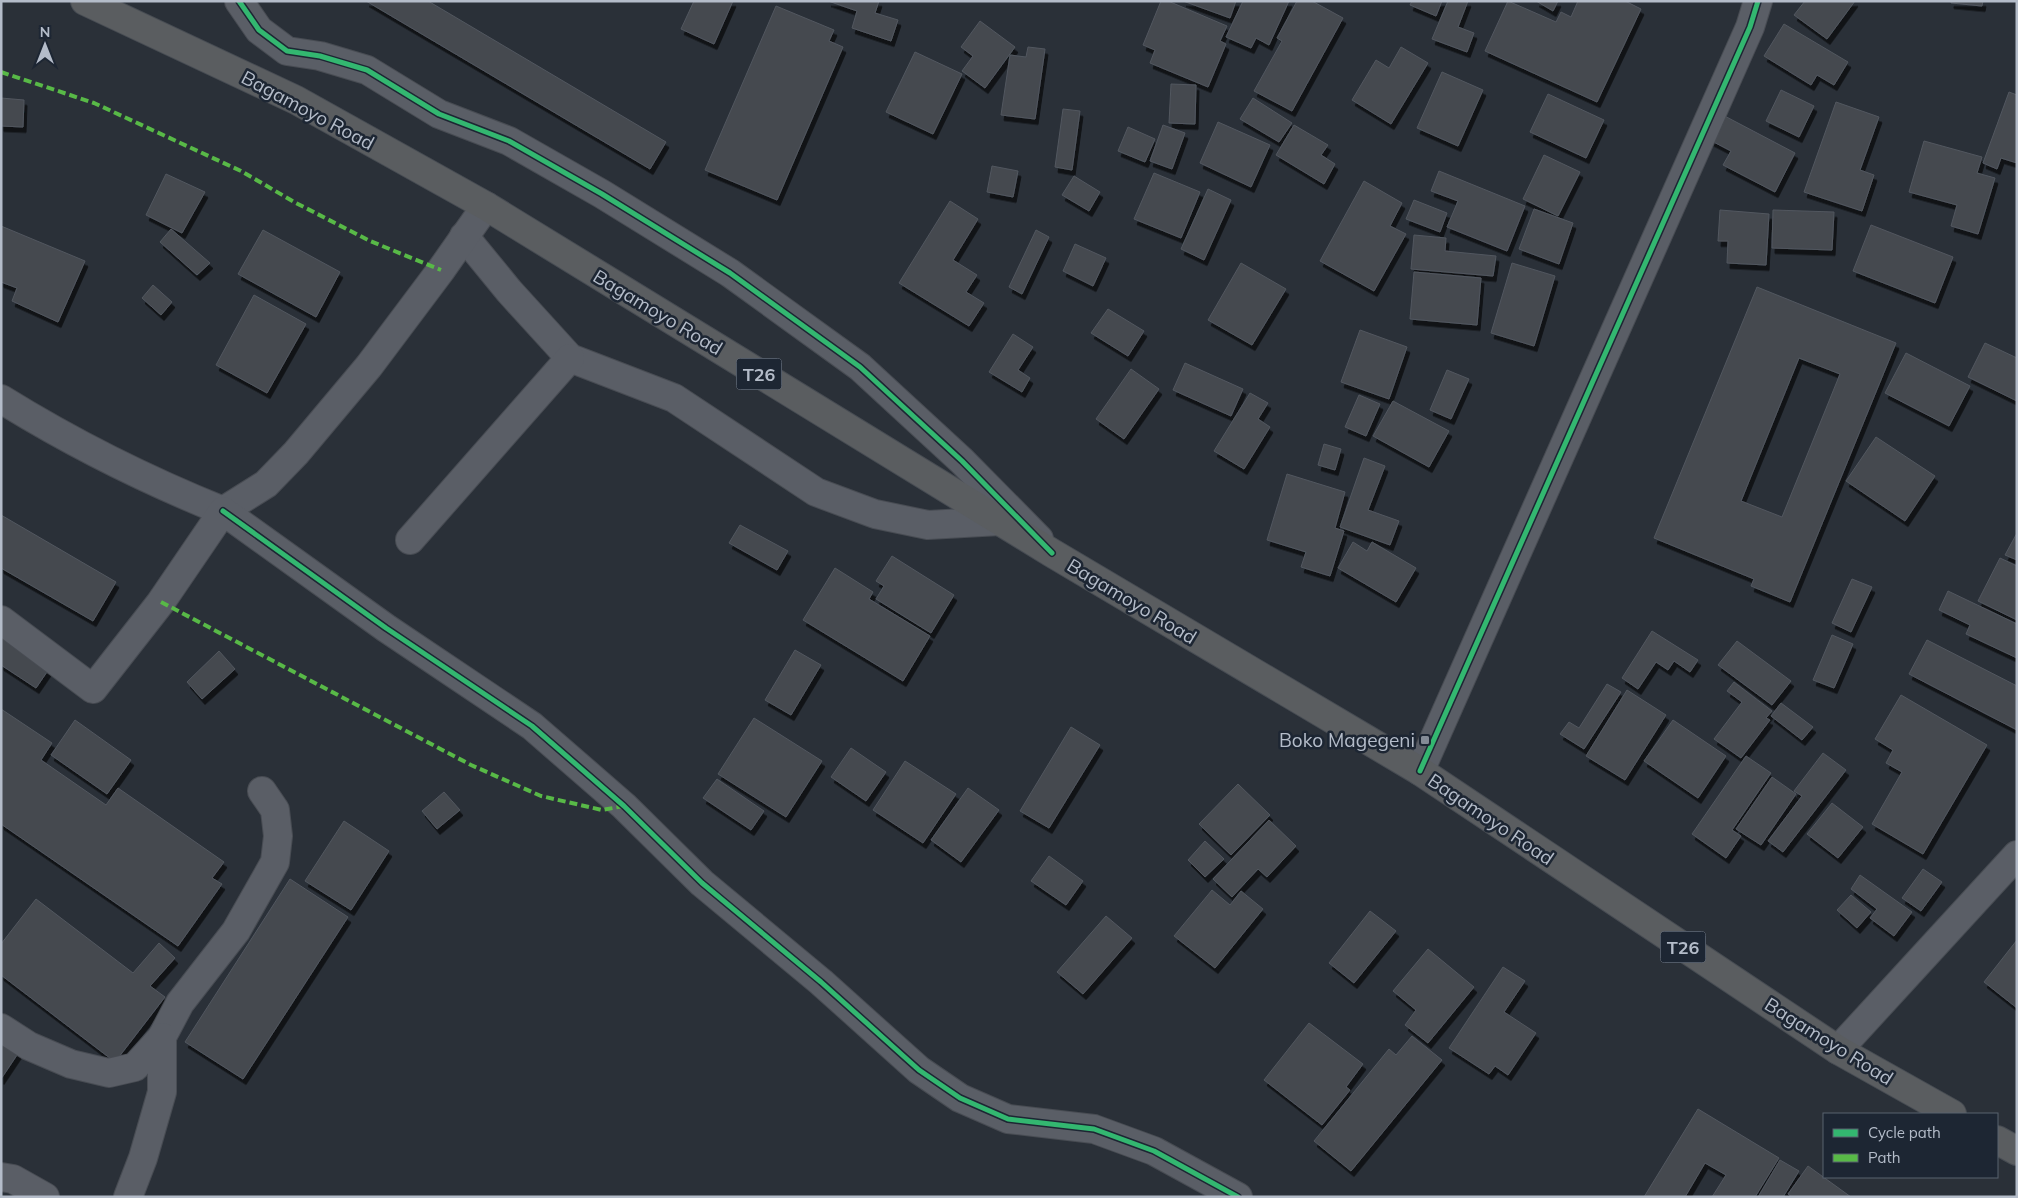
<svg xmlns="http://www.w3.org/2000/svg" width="2018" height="1198" font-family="Mulish,sans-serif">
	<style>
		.building { fill: #444950; stroke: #52575f; fill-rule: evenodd; filter: url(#shadow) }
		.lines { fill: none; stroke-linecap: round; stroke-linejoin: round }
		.minor-casing { stroke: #484c53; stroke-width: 30 }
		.highway-casing { stroke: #474c53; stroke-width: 30 }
		.minor { stroke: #5a5e66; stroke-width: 28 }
		.highway { stroke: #5a5d60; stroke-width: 28 }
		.quiet { stroke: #58b947; stroke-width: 4; stroke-dasharray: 8 4; stroke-linecap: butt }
		.cycleway-casing { stroke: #1d2633; stroke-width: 8 }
		.cycleway { stroke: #33b770; stroke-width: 5 }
		.poi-dot { fill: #848b96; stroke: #1d2633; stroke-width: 2 }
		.labels { text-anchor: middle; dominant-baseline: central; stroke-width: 5; stroke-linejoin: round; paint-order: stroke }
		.shield { fill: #1d2633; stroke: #878f9c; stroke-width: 1 }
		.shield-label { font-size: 18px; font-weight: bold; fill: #b4bcc9 }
		.street-label { font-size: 19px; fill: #b4bcc9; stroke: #1d2633 }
		.poi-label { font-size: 19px; fill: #b4bcc9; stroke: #1d2633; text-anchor: end }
	</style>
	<defs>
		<filter id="shadow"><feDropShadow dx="3" dy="5.5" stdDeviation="0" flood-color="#0009"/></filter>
	</defs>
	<rect width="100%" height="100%" fill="#2a3038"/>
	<g class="building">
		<polygon points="366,1 428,1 666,142 650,169"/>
		<polygon points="694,1 733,1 714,44 681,29"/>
		<polygon points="828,1 879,1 875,13 898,20 891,41 852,28 857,11"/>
		<polygon points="1161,1 1168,1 1227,26 1220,41 1226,44 1208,87 1150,63 1155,50 1143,45"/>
		<polygon points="1183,1 1236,1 1230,18"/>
		<polygon points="1243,1 1289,1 1269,45 1256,38 1251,48 1226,37"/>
		<polygon points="1297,1 1312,1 1343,18 1292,111 1254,91 1282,41 1277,38"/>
		<polygon points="1412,1 1442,1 1436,16 1410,5"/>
		<polygon points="1448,1 1468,1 1458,27 1474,33 1467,52 1432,39"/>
		<polygon points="1508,1 1556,22 1561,12 1571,17 1578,1 1625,1 1641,9 1597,102 1485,51"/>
		<polygon points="1536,1 1558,1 1553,11"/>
		<polygon points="1805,1 1855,1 1827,39 1794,15"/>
		<polygon points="1951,1 1983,1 1982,6 1951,3"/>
		<polygon points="776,6 834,30 829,41 843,47 777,200 705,170"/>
		<polygon points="980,21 1015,47 985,88 962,71 973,56 961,47"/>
		<polygon points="1784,24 1848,62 1834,85 1817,75 1811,85 1764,56"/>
		<polygon points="1028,47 1045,49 1035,119 1001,115 1010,55 1026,57"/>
		<polygon points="1401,47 1428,63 1391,124 1352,100 1376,60 1389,68"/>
		<polygon points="915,52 962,74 933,134 886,112"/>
		<polygon points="1442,72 1483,90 1458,146 1417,128"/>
		<polygon points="1171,84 1196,85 1195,124 1169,123"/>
		<polygon points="1781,90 1814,106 1799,137 1766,121"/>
		<polygon points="2009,92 2017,95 2017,163 2001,158 1997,169 1983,163"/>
		<polygon points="1548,94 1604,120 1586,158 1530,132"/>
		<polygon points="1,98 24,100 23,127 1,126"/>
		<polygon points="1253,98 1292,123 1279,142 1240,119"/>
		<polygon points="1836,102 1879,117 1860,170 1874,175 1862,211 1804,192"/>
		<polygon points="1063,109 1080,111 1072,170 1055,167"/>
		<polygon points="1717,112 1795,153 1775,192 1723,165 1731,151 1704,137"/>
		<polygon points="1218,122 1270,145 1251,187 1200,163"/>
		<polygon points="1163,125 1185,133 1172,169 1150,161"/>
		<polygon points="1294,125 1328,145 1321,155 1335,164 1324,184 1276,155"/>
		<polygon points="1128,127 1155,139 1145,162 1118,151"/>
		<polygon points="1924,141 1982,157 1977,173 1995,178 1978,234 1951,226 1957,205 1909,192"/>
		<polygon points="1544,155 1580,172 1558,216 1523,199"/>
		<polygon points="992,166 1018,171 1013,197 987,192"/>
		<polygon points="1439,171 1525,206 1507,251 1447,227 1458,201 1431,191"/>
		<polygon points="1154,173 1200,192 1181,238 1134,219"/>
		<polygon points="166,174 205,192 182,233 146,215"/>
		<polygon points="1074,176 1100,192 1089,211 1062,195"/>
		<polygon points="1364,181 1402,203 1390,226 1406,234 1374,291 1320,261"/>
		<polygon points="1208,189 1231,200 1204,260 1181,249"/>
		<polygon points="1414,200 1447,213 1440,232 1406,219"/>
		<polygon points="950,201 978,219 953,260 977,275 966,292 984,303 969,326 899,283"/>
		<polygon points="1534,209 1573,223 1559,264 1519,249"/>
		<polygon points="1720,210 1769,214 1766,265 1727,263 1728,241 1718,241"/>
		<polygon points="1773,210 1834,212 1832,250 1772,248"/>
		<polygon points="1871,225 1953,257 1935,303 1853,271"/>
		<polygon points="1,226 85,261 58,322 12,301 17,288 1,282"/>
		<polygon points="171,229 210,263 197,275 160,242"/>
		<polygon points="263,230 340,272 316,317 238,274"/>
		<polygon points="1036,230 1049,237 1022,294 1009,287"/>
		<polygon points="1414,235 1446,238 1445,251 1496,256 1493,276 1411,269"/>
		<polygon points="1075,244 1106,258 1093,286 1063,271"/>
		<polygon points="1241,263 1286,289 1252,345 1208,320"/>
		<polygon points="1512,263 1555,276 1534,346 1491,333"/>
		<polygon points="1414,272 1481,278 1477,325 1410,319"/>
		<polygon points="153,285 172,302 161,315 142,298"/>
		<path d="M1757,287L1896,343L1790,602L1751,586L1754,579L1654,538ZM1799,358L1840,374L1782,517L1741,501Z"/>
		<polygon points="254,295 306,324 267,393 216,365"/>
		<polygon points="1108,309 1144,331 1128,356 1091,333"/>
		<polygon points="1360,330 1407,347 1389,399 1341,382"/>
		<polygon points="1013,334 1033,347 1018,370 1030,378 1022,392 989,372"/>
		<polygon points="1985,343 2017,358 2017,401 1968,377"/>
		<polygon points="1906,353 1970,386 1949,426 1885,393"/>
		<polygon points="1185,363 1243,389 1231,416 1173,390"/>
		<polygon points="1131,369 1159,389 1124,439 1096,419"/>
		<polygon points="1447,370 1469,379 1451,419 1430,410"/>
		<polygon points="1250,393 1268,403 1258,419 1270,427 1244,469 1214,451"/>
		<polygon points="1359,395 1380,404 1366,436 1345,427"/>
		<polygon points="1393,401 1449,431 1429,467 1373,436"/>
		<polygon points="1876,437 1935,476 1905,521 1846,481"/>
		<polygon points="1324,444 1341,449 1335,470 1318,465"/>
		<polygon points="1364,458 1385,466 1368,510 1399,521 1390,545 1340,527"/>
		<polygon points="1287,474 1345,492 1335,528 1344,531 1330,576 1301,567 1306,552 1267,540"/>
		<polygon points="1,515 116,582 93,621 1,568"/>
		<polygon points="740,525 788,551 777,570 729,543"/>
		<polygon points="2017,533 2017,560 2005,555"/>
		<polygon points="1353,542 1367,551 1372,542 1416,568 1396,602 1338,568"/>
		<polygon points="892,556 954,595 931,633 876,599 884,586 876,581"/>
		<polygon points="2000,558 2017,566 2017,620 1978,601"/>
		<polygon points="835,568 873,592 869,599 930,636 903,681 803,620"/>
		<polygon points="1852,579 1872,587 1851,632 1832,623"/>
		<polygon points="1948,591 2017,624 2017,658 1966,634 1970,625 1939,610"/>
		<polygon points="1652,631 1698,660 1690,672 1674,661 1668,670 1656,662 1638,689 1622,678"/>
		<polygon points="1832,635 1853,644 1834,688 1813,680"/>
		<polygon points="1,636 49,669 36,688 1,665"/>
		<polygon points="1927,640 2017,686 2017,730 1909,674"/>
		<polygon points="1737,641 1791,681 1772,705 1718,665"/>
		<polygon points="795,650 821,665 791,715 765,700"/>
		<polygon points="219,651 235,669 202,699 187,682"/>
		<polygon points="1734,682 1772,711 1766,718 1770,720 1741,758 1714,739 1742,702 1727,691"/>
		<polygon points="1607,684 1621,692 1584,749 1560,734 1569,722 1579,728"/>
		<polygon points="1627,690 1666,715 1625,780 1586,756"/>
		<polygon points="1901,695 1987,745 1923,854 1872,824 1902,772 1886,763 1893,750 1875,739"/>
		<polygon points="1781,703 1813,727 1802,740 1771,716"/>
		<polygon points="1,709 52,743 41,760 106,805 118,788 224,862 212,878 222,884 178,946 1,824"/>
		<polygon points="754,718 822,761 786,817 718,774"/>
		<polygon points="75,720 131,760 107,794 51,755"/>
		<polygon points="1673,720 1726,756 1698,798 1644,761"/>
		<polygon points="1071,727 1100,745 1049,828 1020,811"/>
		<polygon points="851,748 886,772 866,801 831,777"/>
		<polygon points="1823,753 1846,770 1783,852 1768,841 1802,796 1794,791"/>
		<polygon points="1746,756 1771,773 1732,830 1741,836 1726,858 1692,834"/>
		<polygon points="905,761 956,794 923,843 873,810"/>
		<polygon points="1772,777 1796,794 1761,845 1736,829"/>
		<polygon points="717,779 764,811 751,830 703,798"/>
		<polygon points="1238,784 1270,815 1231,855 1199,824"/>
		<polygon points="968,788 999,810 961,862 931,840"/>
		<polygon points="444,792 460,810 437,829 422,811"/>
		<polygon points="1832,803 1863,827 1838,858 1807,834"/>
		<polygon points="1269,820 1296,846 1267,877 1258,869 1232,897 1213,879"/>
		<polygon points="344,821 389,851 351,910 305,881"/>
		<polygon points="1205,841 1224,859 1205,877 1188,860"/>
		<polygon points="1049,856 1083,881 1066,905 1031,881"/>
		<polygon points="1923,869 1942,882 1921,911 1902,898"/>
		<polygon points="1860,875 1912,912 1894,936 1870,918 1877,909 1851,889"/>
		<polygon points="290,879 348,917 243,1079 185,1042"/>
		<polygon points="1212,890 1230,905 1241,891 1263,909 1215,968 1174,936"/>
		<polygon points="1851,895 1871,912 1857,928 1837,910"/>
		<polygon points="36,899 133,973 159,943 175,958 150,986 165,997 115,1062 1,975 1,944"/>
		<polygon points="1370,911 1396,931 1354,983 1329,963"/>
		<polygon points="1106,916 1132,938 1083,994 1057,972"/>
		<polygon points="2017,940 2017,1008 1984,982"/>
		<polygon points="1428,949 1474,987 1428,1043 1405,1025 1416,1010 1393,991"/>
		<polygon points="1503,967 1525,981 1504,1012 1536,1033 1508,1075 1495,1066 1489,1074 1449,1048"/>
		<polygon points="1309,1023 1363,1064 1346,1087 1350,1090 1322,1125 1264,1080"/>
		<polygon points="1412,1036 1442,1060 1351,1171 1314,1141 1389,1049 1396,1055"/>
		<polygon points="1,1041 19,1052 1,1079"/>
		<polygon points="1698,1109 1779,1158 1755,1197 1712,1197 1726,1175 1705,1163 1685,1197 1644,1197"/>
		<polygon points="1780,1160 1799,1171 1783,1197 1758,1197"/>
		<polygon points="1808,1166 1851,1197 1792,1197 1788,1194"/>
	</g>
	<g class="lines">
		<g class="minor-casing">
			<g id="minor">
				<polyline points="239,1 259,30 287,51 320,56 367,70 439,114 509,141 602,194 730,273 860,367 962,461 1039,539"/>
				<polyline points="464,236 509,291 570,358 674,398 816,492 875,514 928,525 1000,521"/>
				<path d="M1,399C72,443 146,480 223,511L266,484L296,453L369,366L441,270L486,206"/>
				<polyline points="410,540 570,358"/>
				<polyline points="1,620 93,689 161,602 223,511 386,628 532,726 624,806 702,883 821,982 919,1070 960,1098 1008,1119 1094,1129 1154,1151 1238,1197"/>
				<polyline points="1420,771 1750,27 1758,1"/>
				<polyline points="1,1028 29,1046 71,1064 109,1073 135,1067 162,1037 180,1003 236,931 275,862 278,836 275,810 262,791"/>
				<polyline points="1838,1050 2017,855"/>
				<polyline points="1,1177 13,1179 45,1197"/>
				<polyline points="128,1197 143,1158 162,1092 162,1037"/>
			</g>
		</g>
		<g class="highway-casing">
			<g id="highway">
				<polyline points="85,1 296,100 486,206 1052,553 1420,771 1838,1050 1952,1114"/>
				<polyline points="1997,1140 2017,1151"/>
			</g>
		</g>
		<use href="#minor" class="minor"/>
		<use href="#highway" class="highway"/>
		<g class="quiet">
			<polyline points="1,72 94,103 241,171 296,203 370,241 441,270"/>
			<polyline points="161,602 471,765 541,796 602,810 624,806"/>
		</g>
		<g class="cycleway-casing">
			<g id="cycleway">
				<polyline points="239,1 259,30 287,51 320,56 367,70 439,114 509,141 602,194 730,273 860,367 962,461 1052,553"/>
				<polyline points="223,511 386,628 532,726 624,806 702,883 821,982 919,1070 960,1098 1008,1119 1094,1129 1154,1151 1238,1197"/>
				<polyline points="1420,771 1750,27 1758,1"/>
			</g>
		</g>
		<use href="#cycleway" class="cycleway"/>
	</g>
	<rect class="poi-dot" x="1420" y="735" width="10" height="10" rx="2.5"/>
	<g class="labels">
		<g class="shield">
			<rect x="736.5" y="358.5" width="45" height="31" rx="4"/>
			<rect x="1660.5" y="931.5" width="45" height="31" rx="4"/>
		</g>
		<g class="shield-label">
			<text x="759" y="374">T26</text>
			<text x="1683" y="947">T26</text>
		</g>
		<g class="street-label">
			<text transform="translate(308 110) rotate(28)">Bagamoyo Road</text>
			<text transform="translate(658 312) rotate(31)">Bagamoyo Road</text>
			<text transform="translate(1132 601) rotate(31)">Bagamoyo Road</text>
			<text transform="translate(1491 819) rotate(34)">Bagamoyo Road</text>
			<text transform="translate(1829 1041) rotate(32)">Bagamoyo Road</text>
		</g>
		<g class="poi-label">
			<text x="1415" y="740">Boko Magegeni</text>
		</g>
	</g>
	<rect width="2018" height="1198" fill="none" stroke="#b4bcc9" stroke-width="5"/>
	<rect x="1823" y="1113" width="175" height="65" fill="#1d2633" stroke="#59626f"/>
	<rect x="1833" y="1129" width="25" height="8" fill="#33b770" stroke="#59626f"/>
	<text x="1868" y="1138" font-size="15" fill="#b4bcc9">Cycle path</text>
	<rect x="1833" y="1154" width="25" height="8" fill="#58b947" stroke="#59626f"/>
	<text x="1868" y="1163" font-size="15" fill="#b4bcc9">Path</text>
	<g transform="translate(45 45)" stroke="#1d2633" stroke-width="4" paint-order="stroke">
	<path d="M0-4L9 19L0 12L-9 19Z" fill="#b4bcc9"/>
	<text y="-8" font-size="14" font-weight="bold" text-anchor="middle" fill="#b4bcc9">N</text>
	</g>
</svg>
